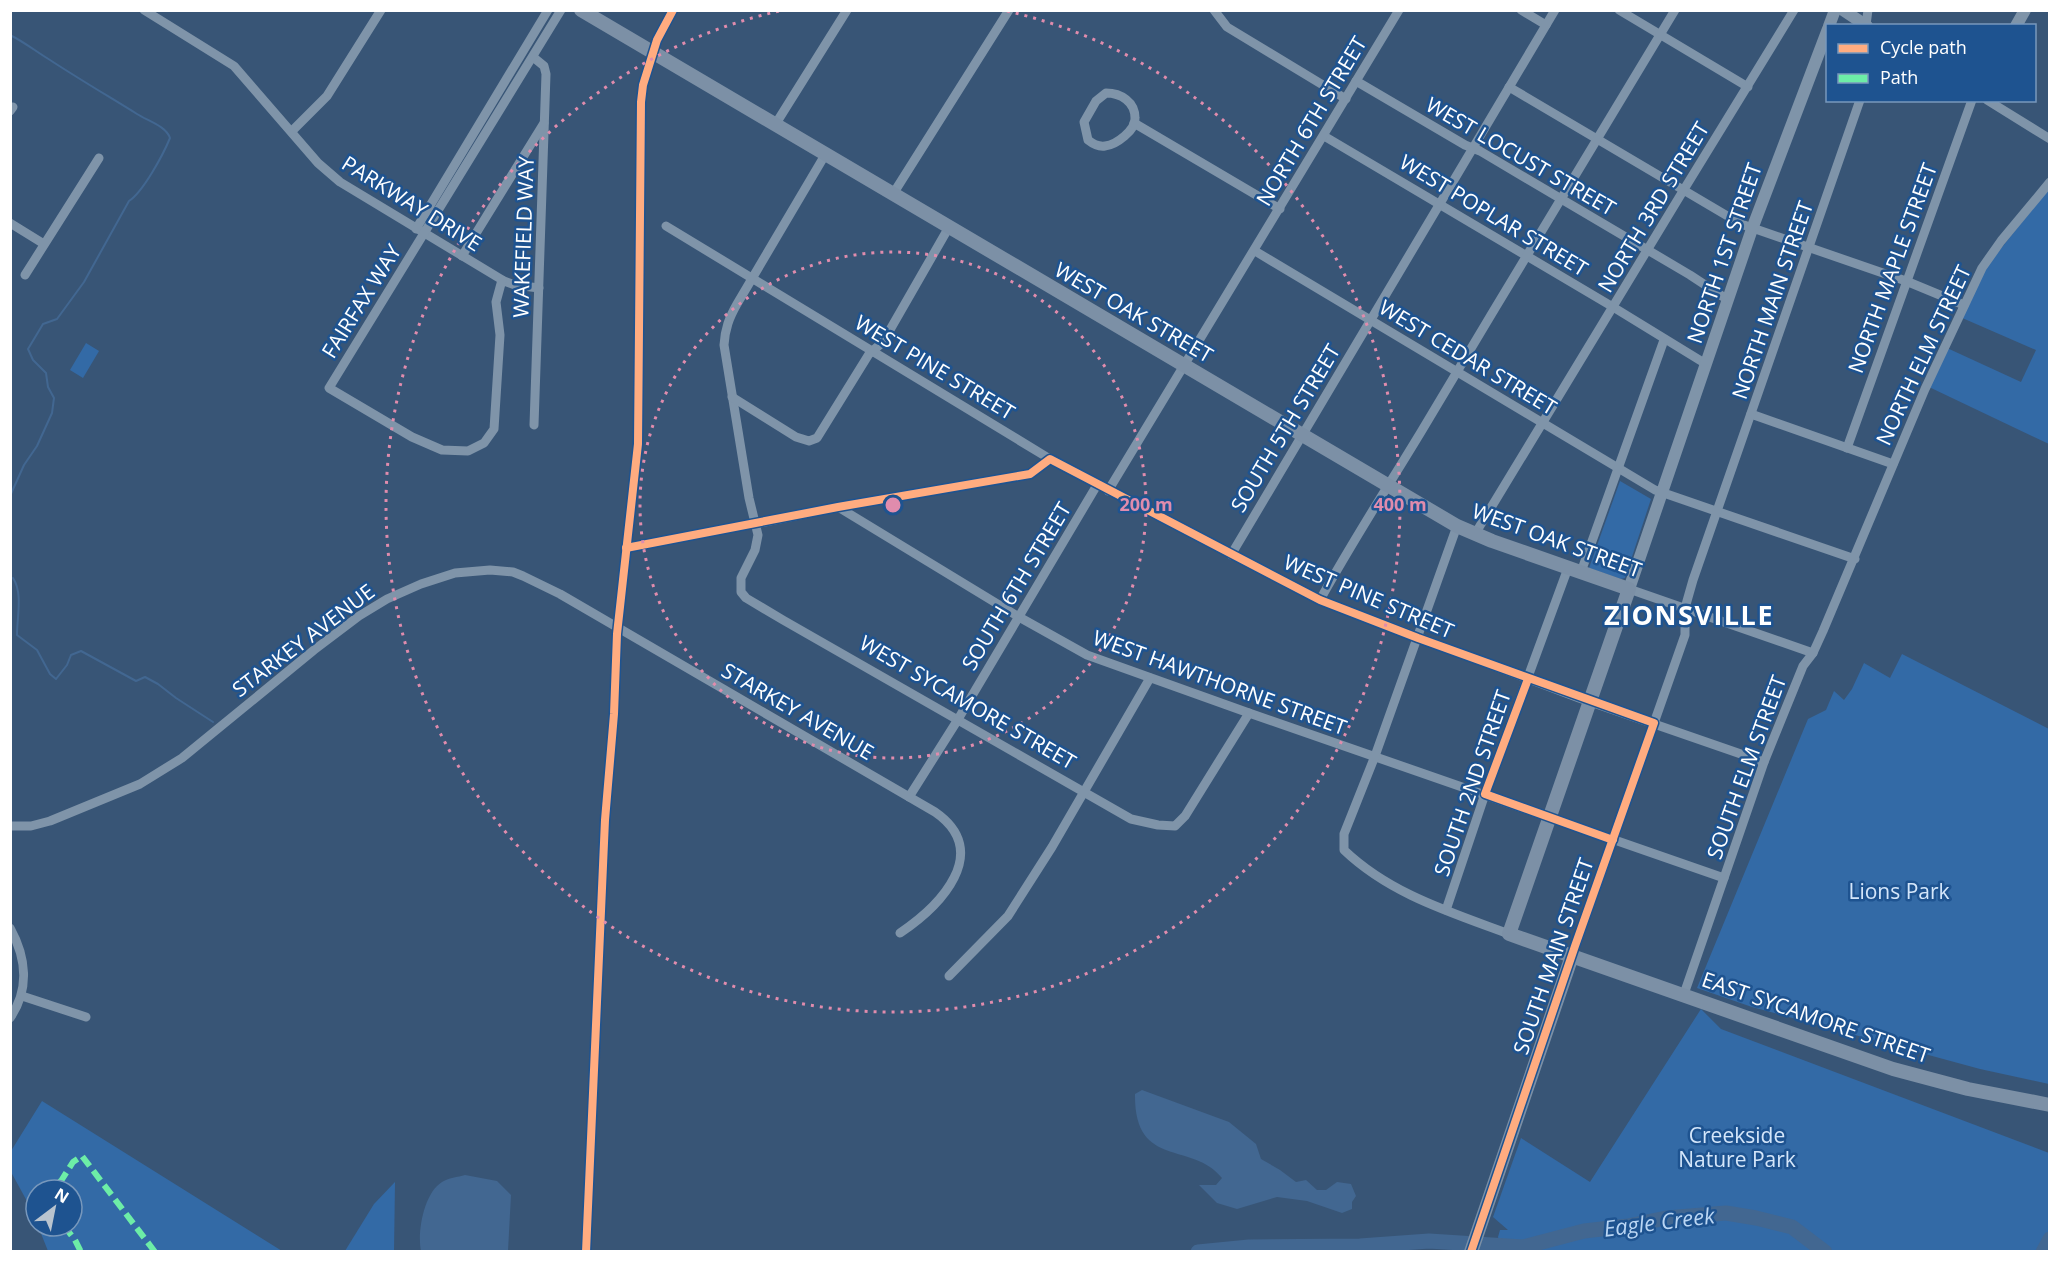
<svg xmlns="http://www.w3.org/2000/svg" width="2060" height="1262" font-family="'Open Sans',sans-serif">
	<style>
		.green { fill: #336aa6 }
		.water { fill: #426791 }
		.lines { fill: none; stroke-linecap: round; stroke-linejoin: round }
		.stream { stroke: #426791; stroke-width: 2 }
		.river { stroke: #426791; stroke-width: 15 }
		.minor { stroke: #7f94a9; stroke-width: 9 }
		.tertiary { stroke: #7f94a9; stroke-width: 12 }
		.secondary { stroke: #7c90a6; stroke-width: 14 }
		.quiet { stroke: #6deda7; stroke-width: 6; stroke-dasharray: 12 6; stroke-linecap: butt }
		.cycleway-casing { stroke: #1e5390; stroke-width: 11 }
		.cycleway { stroke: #ffac80; stroke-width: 8 }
		.ring { fill: none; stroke: #e08cad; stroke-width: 3; stroke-dasharray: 3 6 }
		.labels { text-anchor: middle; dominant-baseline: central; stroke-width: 5; stroke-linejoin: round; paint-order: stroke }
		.street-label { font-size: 21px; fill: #fff; stroke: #1e5390 }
		.park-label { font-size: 21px; fill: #d4e6fa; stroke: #1e5390 }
		.water-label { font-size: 22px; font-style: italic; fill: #bad6f4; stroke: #1e5390 }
		.district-label { font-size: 27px; font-weight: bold; letter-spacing: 1.5px; fill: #fff; stroke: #1e5390 }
		.centre { fill: #e08cad; stroke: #1e5390; stroke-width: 3 }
		.ring-label { font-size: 18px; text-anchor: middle; font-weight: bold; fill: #e08cad; stroke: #1e5390; stroke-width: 5; stroke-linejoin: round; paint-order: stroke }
	</style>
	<rect width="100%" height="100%" fill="#385576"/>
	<g class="green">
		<polygon points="2050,187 2049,444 1929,387 1947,348 2021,382 2036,350 1960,317 1987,266"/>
		<polygon points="86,343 99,351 83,378 70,370"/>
		<polygon points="1620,481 1651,499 1625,578 1621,579 1589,568"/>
		<polygon points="1902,654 2049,729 2049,1084 1980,1069 1752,1007 1697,988 1808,719 1826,710 1834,691 1844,700 1852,689 1864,663 1890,678"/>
		<polygon points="1701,1009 1721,1029 2049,1153 2049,1251 1503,1251 1498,1237 1500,1230 1508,1230 1493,1217 1521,1138 1590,1182"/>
		<polygon points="42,1101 282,1251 48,1251 38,1226 72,1226 72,1190 36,1190 36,1222 28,1203 11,1172 11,1151"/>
		<polygon points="395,1182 394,1251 345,1251 374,1204"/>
	</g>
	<g class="water">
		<path d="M1142,1090L1229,1122L1256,1144L1261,1159L1280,1170L1296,1182L1306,1180L1317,1190H1326L1337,1182L1351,1184L1356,1196L1352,1202V1209L1342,1213L1307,1201L1277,1197L1237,1209L1217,1203L1199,1185H1216L1222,1178C1192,1140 1134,1170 1135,1094Z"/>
		<path d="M465,1175L497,1181L511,1195L508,1251H421C417,1232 424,1193 442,1182C448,1178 458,1177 465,1175Z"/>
	</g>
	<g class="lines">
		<g class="stream">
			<path d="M10,35C26,43 35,51 50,60C79,79 108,96 137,114C148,121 166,126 170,138C163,155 143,192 129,201L84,282L57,319L43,324L28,349L33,360L46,373L48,387L54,398L52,413L37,446L24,465L10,496"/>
			<path d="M13,578C23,593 17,617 17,635L37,650L50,674L56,679L67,665L71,655L81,651L136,681L145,677L158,684L176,698L213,722"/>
		</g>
		<g class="river">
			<polyline points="1198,1252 1249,1247 1360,1246 1429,1241 1523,1247 1584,1231 1628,1226 1666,1218 1726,1213 1756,1218 1792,1227 1825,1252"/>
			<polyline points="2043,1252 2050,1239"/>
		</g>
		<g class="minor">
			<polyline points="144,10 234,66 318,163 340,182 504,281 515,285 539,288"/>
			<polyline points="1214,10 1227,27 1346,99"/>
			<polyline points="1521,10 1546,25"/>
			<polyline points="1619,10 1748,87"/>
			<polyline points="1866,25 1868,10"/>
			<polyline points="533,57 544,66 546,74 534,425"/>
			<polyline points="1356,81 1465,145 1480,151 1690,275 1728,300"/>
			<polyline points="1509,87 1741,224 1906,281 1964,305"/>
			<path d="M1106,93C1121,93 1135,102 1135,118C1136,130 1116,145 1105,146C1098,147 1093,144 1088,140L1084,122L1096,101Z"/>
			<polyline points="1987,100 2050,139"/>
			<polyline points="10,111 13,107"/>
			<polyline points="1134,123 1280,209"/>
			<polyline points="775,125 847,10"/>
			<polyline points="292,131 327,96 381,10"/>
			<polyline points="1324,136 1613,307 1706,364"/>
			<path d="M825,155L737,304C729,318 725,329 724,345L749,498L758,535L755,550L741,578V592L746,598L783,620L1131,819L1158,825L1175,826L1185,816L1249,713"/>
			<polyline points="893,194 1009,10"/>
			<polyline points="10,223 44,244"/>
			<polyline points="666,226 1050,459 1320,600 1579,698 1764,762"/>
			<polyline points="416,229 548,10"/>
			<polyline points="1255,251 1655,490 1855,559"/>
			<polyline points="462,256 544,123"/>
			<polyline points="25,275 99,158"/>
			<polyline points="502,280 496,302 500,335 494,429 484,443 468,451 442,450 412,437 329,388 561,10"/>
			<polyline points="732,397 796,437 809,441 817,438 869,354 883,342 949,227"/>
			<polyline points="1751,414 1893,464"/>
			<polyline points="1847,448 1972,100"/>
			<polyline points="1108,491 1399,10"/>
			<polyline points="838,507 1019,617 1087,655 1249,713 1724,878"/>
			<polyline points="755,524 838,507 1030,474 1050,459"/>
			<path d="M1457,526L1375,756L1344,834V850C1390,894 1450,912 1509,934"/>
			<polyline points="1475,534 1683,191 1794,10"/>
			<polyline points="1231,555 1555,10"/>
			<polyline points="1581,572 1664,340"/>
			<polyline points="1629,589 1813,653"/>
			<path d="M1320,600C1352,542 1387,488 1421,432C1505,291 1590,151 1675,10"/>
			<polyline points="909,797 957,721 1097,485"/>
			<path d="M10,826H31L50,821L140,784L182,758L314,650L359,616L387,599L421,584L455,573L490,570L513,572L523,576L560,594L935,812C993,852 940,906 900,933"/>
			<polyline points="1446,910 1485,794 1568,568"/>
			<path d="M10,928C26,957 30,989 10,1018"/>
			<polyline points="1572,956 1685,635 1685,608 1693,580 1860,100"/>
			<polyline points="949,976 1008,916 1052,847 1150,678"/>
			<polyline points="1684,994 1764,762 1803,666 1813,653 1823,631 1925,389 1982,268 2001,241 2050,182"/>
			<polyline points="22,996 86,1017"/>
		</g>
		<g class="tertiary">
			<polyline points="1843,10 1867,26"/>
			<polyline points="1829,26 1835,10"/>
			<polyline points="2016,26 2025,10"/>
			<polyline points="1629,589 1752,229 1828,29"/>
		</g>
		<g class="secondary">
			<polyline points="581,10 1457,526 1492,541 1629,589 1509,934 1893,1069 1968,1089 2050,1105"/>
			<polyline points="1471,1252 1572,956"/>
		</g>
		<g class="quiet">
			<polyline points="43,1190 61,1181 73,1162 82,1156 155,1252"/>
			<polyline points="64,1226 75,1240 81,1252"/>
		</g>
		<g class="cycleway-casing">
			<g id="cycleway">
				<polyline points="626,548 838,507 1030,474 1050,459 1320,600 1418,638 1654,723 1575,946 1471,1252"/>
				<polyline points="1528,679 1485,794 1613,840"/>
				<polyline points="586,1252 605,820 614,714 617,634 638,444 641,102 643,85 657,40 673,10"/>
			</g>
		</g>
		<use href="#cycleway" class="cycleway"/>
	</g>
	<g class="ring">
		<circle cx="893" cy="505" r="253"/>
		<path d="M1007 11A507 507 0 1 1 779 11"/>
	</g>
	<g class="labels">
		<g class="street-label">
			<text transform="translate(1311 121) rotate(-59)">NORTH 6TH STREET</text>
			<text transform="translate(1521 156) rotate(30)">WEST LOCUST STREET</text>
			<text transform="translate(412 203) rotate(32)">PARKWAY DRIVE</text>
			<text transform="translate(1653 207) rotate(-59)">NORTH 3RD STREET</text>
			<text transform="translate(1494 215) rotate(31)">WEST POPLAR STREET</text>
			<text transform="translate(523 237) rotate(-88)">WAKEFIELD WAY</text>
			<text transform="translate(1724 253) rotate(-71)">NORTH 1ST STREET</text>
			<text transform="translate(1892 268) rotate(-70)">NORTH MAPLE STREET</text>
			<text transform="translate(1772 300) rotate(-71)">NORTH MAIN STREET</text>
			<text transform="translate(361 301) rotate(-58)">FAIRFAX WAY</text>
			<text transform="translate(1134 312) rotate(30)">WEST OAK STREET</text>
			<text transform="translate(1923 355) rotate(-65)">NORTH ELM STREET</text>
			<text transform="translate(1468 357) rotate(31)">WEST CEDAR STREET</text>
			<text transform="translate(935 367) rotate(31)">WEST PINE STREET</text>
			<text transform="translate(1285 428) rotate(-59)">SOUTH 5TH STREET</text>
			<text transform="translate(1557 540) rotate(20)">WEST OAK STREET</text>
			<text transform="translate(1016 586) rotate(-59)">SOUTH 6TH STREET</text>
			<text transform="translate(1369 596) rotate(23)">WEST PINE STREET</text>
			<text transform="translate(303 640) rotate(-37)">STARKEY AVENUE</text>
			<text transform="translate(1220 682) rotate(20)">WEST HAWTHORNE STREET</text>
			<text transform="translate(968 702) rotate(30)">WEST SYCAMORE STREET</text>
			<text transform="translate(798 711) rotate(30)">STARKEY AVENUE</text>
			<text transform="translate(1746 767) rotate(-70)">SOUTH ELM STREET</text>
			<text transform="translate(1472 783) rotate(-71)">SOUTH 2ND STREET</text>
			<text transform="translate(1553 956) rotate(-71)">SOUTH MAIN STREET</text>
			<text transform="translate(1816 1017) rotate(19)">EAST SYCAMORE STREET</text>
		</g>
		<g class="park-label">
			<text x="1899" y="891">Lions Park</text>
			<text x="1737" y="1135">Creekside<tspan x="1737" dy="24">Nature Park</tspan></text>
		</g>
		<g class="water-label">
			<text transform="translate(1659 1221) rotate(-7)">Eagle Creek</text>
		</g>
		<g class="district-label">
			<text x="1689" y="614">ZIONSVILLE</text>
		</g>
	</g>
	<circle cx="893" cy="505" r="9" class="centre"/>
	<g class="ring-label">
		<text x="1146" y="511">200 m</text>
		<text x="1400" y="511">400 m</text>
	</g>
	<rect width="2060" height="1262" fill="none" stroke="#ffffff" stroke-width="24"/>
	<rect x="1826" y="24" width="210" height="78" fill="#1e5390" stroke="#7898bc" stroke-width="1.5"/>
	<rect x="1838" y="44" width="30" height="9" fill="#ffac80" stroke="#7898bc" stroke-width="1.5"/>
	<text x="1880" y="54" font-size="18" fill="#ffffff">Cycle path</text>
	<rect x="1838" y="74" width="30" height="9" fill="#6deda7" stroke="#7898bc" stroke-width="1.5"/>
	<text x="1880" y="84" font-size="18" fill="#ffffff">Path</text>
	<g transform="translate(54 1208) rotate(32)"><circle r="28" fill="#1e5390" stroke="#7898bc" stroke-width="1.5"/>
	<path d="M0-4.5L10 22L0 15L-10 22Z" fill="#b9c4cf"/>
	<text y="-9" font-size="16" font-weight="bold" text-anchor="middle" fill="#ffffff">N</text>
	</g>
</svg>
